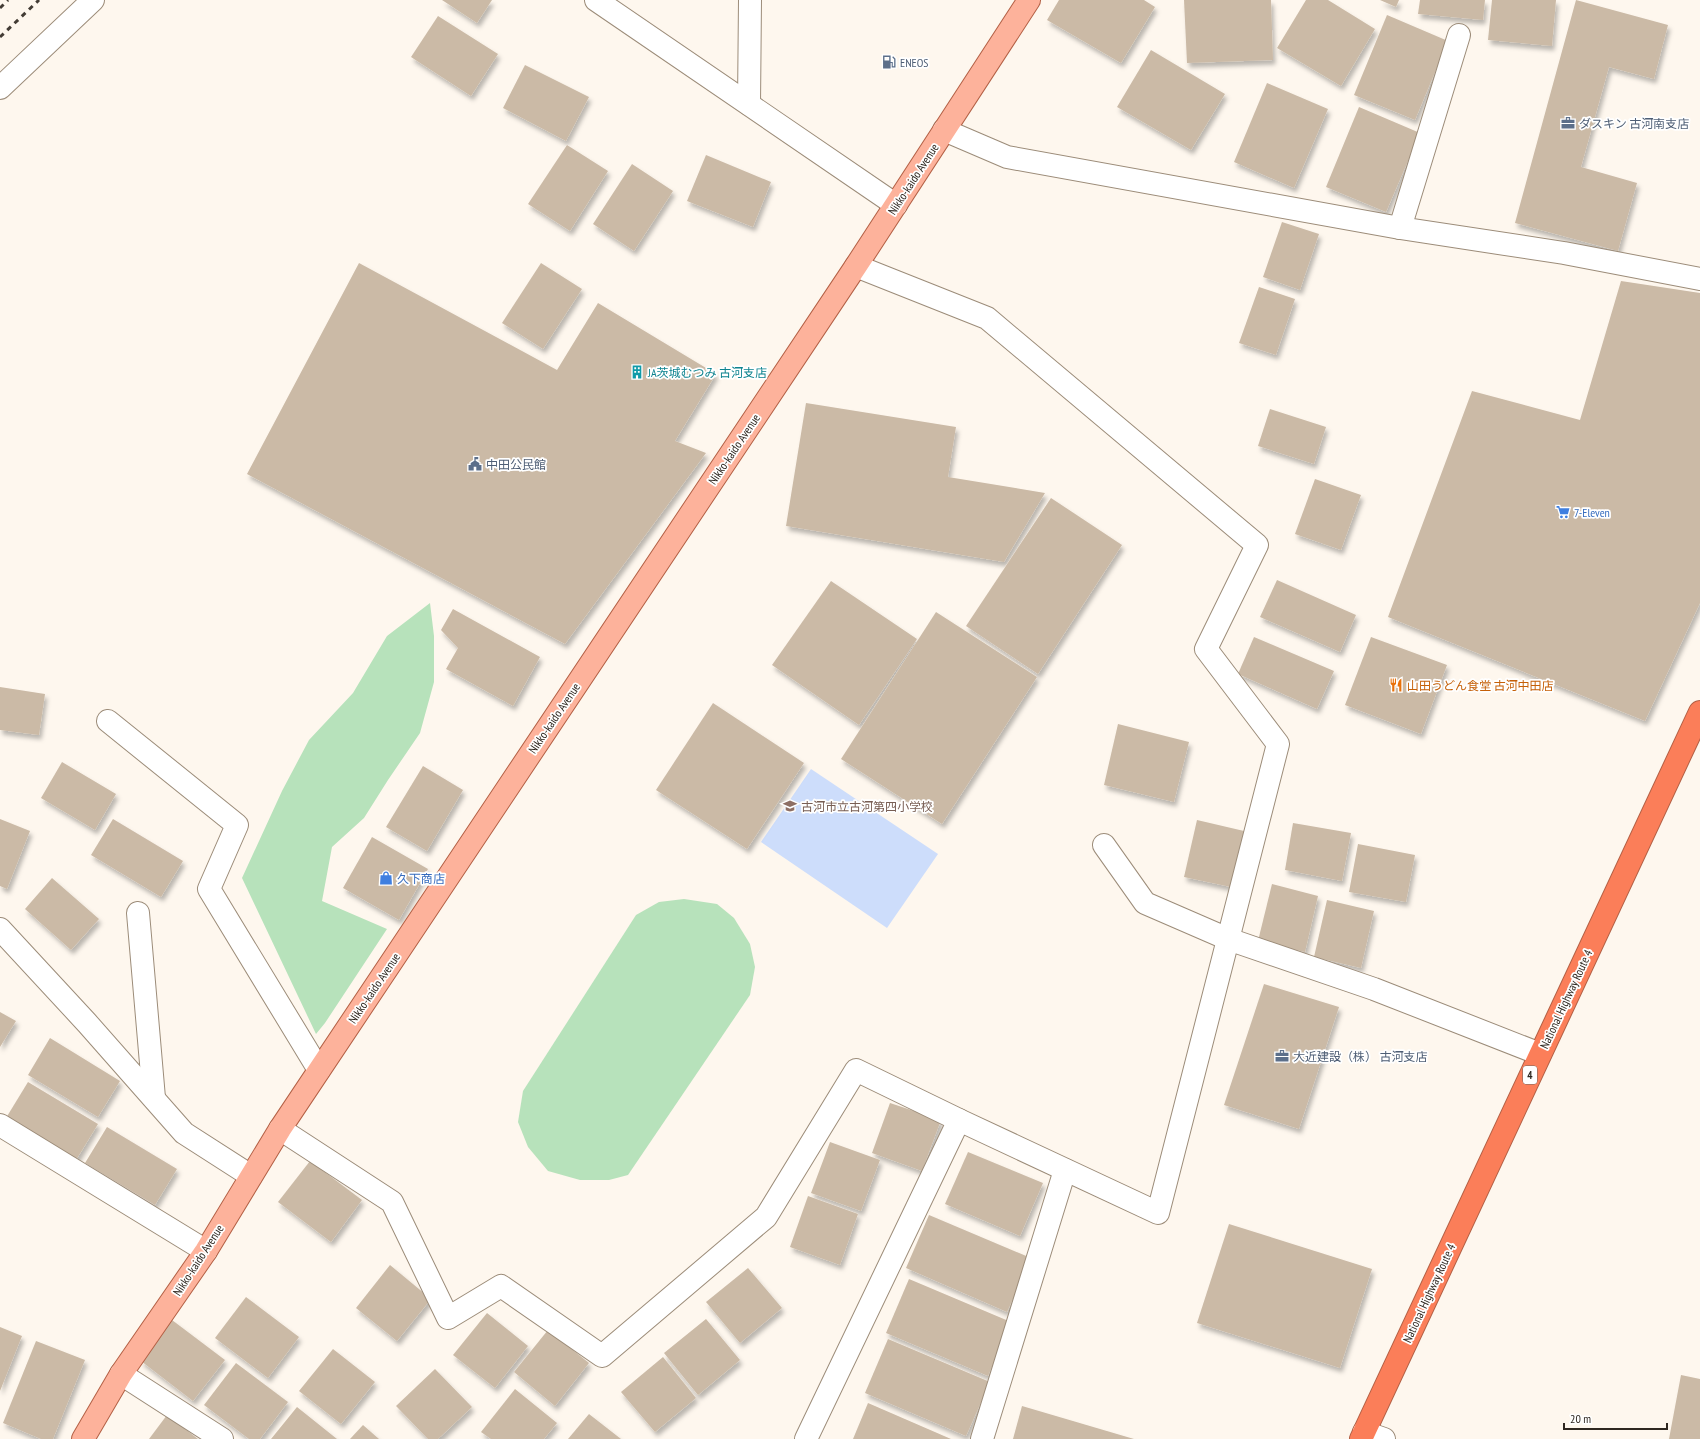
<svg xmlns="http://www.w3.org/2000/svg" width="1700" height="1439" font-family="'PT Sans Narrow','Noto Sans JP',sans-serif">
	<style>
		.green { fill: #b7e2bb }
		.water { fill: #cdddfb }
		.building { fill: #cbbaa6; filter: url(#shadow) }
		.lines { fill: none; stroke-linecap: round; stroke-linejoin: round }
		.minor-casing { stroke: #9c8c79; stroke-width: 24 }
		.major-casing { stroke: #b36045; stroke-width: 24 }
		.highway-casing { stroke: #b36045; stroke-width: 24 }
		.minor { stroke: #fff; stroke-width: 22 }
		.major { stroke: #fdb29b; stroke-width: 22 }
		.highway { stroke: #fb7e59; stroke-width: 22 }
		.rail { stroke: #433c35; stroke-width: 3; stroke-dasharray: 5 5; stroke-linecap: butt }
		.labels { text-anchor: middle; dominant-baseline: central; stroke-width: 3.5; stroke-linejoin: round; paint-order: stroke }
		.shield { fill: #fff; stroke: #6d6863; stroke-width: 1 }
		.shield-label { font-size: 11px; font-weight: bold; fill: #2e2720 }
		.service-label { font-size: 12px; fill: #4e5e75; stroke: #fff; text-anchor: start }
		.street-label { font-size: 12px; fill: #2e2720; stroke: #fff }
		.culture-label { font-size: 12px; fill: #0d838f; stroke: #fff; text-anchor: start }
		.shop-label { font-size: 12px; fill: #366cbe; stroke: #fff; text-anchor: start }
		.food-label { font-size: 12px; fill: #c56008; stroke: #fff; text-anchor: start }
		.education-label { font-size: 12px; fill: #785e54; stroke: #fff; text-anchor: start }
	</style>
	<defs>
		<filter id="shadow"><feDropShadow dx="2.5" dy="4.5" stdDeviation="2" flood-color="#0004"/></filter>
	</defs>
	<rect width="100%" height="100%" fill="#fef7ee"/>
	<g class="green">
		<polygon points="430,603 434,636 434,682 420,733 388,780 364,818 332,847 322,901 387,929 325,1023 316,1034 242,878 282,791 309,740 353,693 387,636"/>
		<polygon points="684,899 717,904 734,918 750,944 755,967 750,995 628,1175 609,1180 580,1180 548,1171 528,1147 518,1122 523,1091 636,915 659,902"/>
	</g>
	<polygon class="water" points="811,769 938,854 887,928 761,842"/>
	<g class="building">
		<polygon points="442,0 492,0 477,23"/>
		<polygon points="1059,0 1144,0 1155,7 1121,63 1047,20"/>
		<polygon points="1184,0 1271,0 1273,60 1187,63"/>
		<polygon points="1306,0 1328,0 1375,29 1341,86 1277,48"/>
		<polygon points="1380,0 1399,0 1396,7"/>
		<polygon points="1420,0 1485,0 1483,20 1418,14"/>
		<polygon points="1492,0 1556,0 1552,46 1488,40"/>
		<polygon points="1576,0 1668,25 1654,79 1609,67 1581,167 1637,183 1618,251 1515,223"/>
		<polygon points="1387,15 1448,41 1415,120 1354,95"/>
		<polygon points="438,16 498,54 471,96 411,57"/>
		<polygon points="1151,50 1225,94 1191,150 1117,107"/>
		<polygon points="525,65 589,97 566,141 503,108"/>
		<polygon points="1267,83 1328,109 1294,188 1234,162"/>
		<polygon points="1359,107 1420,133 1386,212 1326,187"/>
		<polygon points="567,145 608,171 570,231 528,204"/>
		<polygon points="706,155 771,182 753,227 687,201"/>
		<polygon points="632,164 673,191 634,251 593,224"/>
		<polygon points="1282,222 1319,234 1300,290 1263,277"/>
		<polygon points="359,263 557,370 598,303 716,374 675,441 706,453 565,644 247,474"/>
		<polygon points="541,263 582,289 543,349 502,323"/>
		<polygon points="1621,281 1700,293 1700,603 1645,721 1388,617 1472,391 1580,420"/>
		<polygon points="1259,287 1295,299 1276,355 1239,343"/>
		<polygon points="806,403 956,427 948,477 1045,493 1004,562 786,526"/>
		<polygon points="1270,409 1326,427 1314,464 1258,446"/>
		<polygon points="1315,479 1361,495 1341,550 1295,534"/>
		<polygon points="1051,498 1122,545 1038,674 966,626"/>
		<polygon points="1277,580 1356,615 1340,652 1260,617"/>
		<polygon points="831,581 917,639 859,725 772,665"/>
		<polygon points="453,609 540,657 513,706 446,669 458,648 441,630"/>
		<polygon points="936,612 1037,677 942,824 841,759"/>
		<polygon points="1254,637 1334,671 1317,709 1238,674"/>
		<polygon points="1371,637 1447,665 1421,734 1345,705"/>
		<polygon points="0,687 45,694 39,735 0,730"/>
		<polygon points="713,703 804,763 747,849 656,790"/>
		<polygon points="1118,724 1189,742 1174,802 1104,785"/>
		<polygon points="62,762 116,794 95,830 41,798"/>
		<polygon points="423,766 463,790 427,851 386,827"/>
		<polygon points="0,819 30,831 7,889 0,886"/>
		<polygon points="113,819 183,861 161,897 91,855"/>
		<polygon points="1197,820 1244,831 1231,887 1184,877"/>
		<polygon points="1293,823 1351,833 1342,881 1285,870"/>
		<polygon points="372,837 428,869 399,920 343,888"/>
		<polygon points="1358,844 1415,855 1406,902 1349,892"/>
		<polygon points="52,878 99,919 71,950 25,909"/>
		<polygon points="1272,884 1318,896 1305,952 1258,941"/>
		<polygon points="1327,900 1374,911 1361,968 1314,957"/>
		<polygon points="1264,984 1339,1007 1299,1129 1224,1105"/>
		<polygon points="0,1012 16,1021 0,1047"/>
		<polygon points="50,1038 120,1081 98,1117 28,1075"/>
		<polygon points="28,1082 98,1124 76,1160 6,1118"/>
		<polygon points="890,1103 941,1120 922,1171 872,1153"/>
		<polygon points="107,1127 177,1169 155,1205 85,1163"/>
		<polygon points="830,1142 880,1160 861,1211 811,1193"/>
		<polygon points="968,1152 1043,1183 1020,1236 945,1204"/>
		<polygon points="310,1161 362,1200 331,1242 278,1202"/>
		<polygon points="808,1196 858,1214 840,1265 790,1247"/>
		<polygon points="929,1215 1031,1258 1007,1312 906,1268"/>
		<polygon points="1229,1224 1372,1269 1340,1368 1197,1323"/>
		<polygon points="390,1265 431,1299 397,1341 356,1308"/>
		<polygon points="748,1268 782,1308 740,1343 706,1302"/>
		<polygon points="909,1279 1011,1322 988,1376 886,1333"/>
		<polygon points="246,1297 299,1337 268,1378 215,1338"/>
		<polygon points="487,1313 528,1346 495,1388 453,1355"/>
		<polygon points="706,1319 740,1360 698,1395 664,1353"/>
		<polygon points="172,1320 225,1360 193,1401 141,1361"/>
		<polygon points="0,1327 22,1336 0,1391"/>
		<polygon points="548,1330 589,1363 555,1406 514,1372"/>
		<polygon points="888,1339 990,1382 966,1436 865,1393"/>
		<polygon points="36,1341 85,1360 53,1439 41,1439 3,1423"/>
		<polygon points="333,1349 375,1382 341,1424 299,1391"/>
		<polygon points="663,1357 696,1398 655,1432 621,1392"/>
		<polygon points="236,1363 288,1402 260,1439 249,1439 204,1405"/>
		<polygon points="435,1369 472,1407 438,1439 428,1439 396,1406"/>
		<polygon points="1681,1375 1700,1379 1700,1439 1669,1439"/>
		<polygon points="515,1389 557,1423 544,1439 491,1439 481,1432"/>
		<polygon points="868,1403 951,1439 853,1439"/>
		<polygon points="1022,1406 1134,1439 1013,1439"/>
		<polygon points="297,1407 337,1439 271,1439"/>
		<polygon points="589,1414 621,1439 568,1439"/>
		<polygon points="167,1415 198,1439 149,1439"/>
		<polygon points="363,1425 379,1439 350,1439"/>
	</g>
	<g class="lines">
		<g class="minor-casing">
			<g id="minor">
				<polyline points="596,0 896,205"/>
				<polyline points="0,88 93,0"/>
				<polyline points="749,104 750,0"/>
				<polyline points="944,130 1007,157 1400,228 1564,253 1700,279"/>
				<polyline points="1400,228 1459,35"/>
				<polyline points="108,721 237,825 209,889 319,1070"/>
				<polyline points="1104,845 1145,903 1228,939 1374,989 1540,1054"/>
				<polyline points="138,913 154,1098"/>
				<polyline points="0,929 87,1023 184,1133 251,1176"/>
				<polyline points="0,1125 206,1251"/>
				<polyline points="280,1129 392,1202 448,1318 501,1286 602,1356 766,1217 856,1070 959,1120"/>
				<polyline points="121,1374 222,1439"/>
				<polyline points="1364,1432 1384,1439"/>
				<polyline points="806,1439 959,1120 1158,1213 1278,744 1206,649 1257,545 987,318 856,266"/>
				<polyline points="982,1439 1065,1170"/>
			</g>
		</g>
		<g class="major-casing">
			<polyline id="major" points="83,1439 121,1374 206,1251 280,1129 856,266 1029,0"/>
		</g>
		<g class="highway-casing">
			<polyline id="highway" points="1361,1439 1700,712"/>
		</g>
		<use href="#minor" class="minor"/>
		<use href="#major" class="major"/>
		<use href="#highway" class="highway"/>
		<g class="rail">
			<polyline points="0,8 8,0"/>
			<polyline points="0,37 39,0"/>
		</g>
	</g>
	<defs>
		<g id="fuel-bare" transform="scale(1.08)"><path d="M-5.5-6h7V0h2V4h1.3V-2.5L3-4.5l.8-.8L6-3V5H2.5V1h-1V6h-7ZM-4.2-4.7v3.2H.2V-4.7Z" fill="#5c6f8a" stroke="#fff" stroke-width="2.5" paint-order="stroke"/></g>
		<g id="office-bare" transform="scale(1.08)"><path d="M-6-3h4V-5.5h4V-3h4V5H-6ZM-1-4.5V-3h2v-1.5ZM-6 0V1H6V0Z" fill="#5c6f8a" stroke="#fff" stroke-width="2.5" paint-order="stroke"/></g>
		<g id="building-bare" transform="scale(1.08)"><path d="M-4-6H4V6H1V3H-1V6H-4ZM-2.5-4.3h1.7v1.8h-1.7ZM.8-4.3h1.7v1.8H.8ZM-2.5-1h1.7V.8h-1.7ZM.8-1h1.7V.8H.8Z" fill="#0f9aa8" stroke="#fff" stroke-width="2.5" paint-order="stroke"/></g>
		<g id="civic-bare" transform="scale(1.08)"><path d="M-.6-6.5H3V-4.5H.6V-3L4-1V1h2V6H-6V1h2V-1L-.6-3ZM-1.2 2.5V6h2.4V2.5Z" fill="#5c6f8a" stroke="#fff" stroke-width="2.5" paint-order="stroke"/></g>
		<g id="supermarket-bare" transform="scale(1.08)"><path d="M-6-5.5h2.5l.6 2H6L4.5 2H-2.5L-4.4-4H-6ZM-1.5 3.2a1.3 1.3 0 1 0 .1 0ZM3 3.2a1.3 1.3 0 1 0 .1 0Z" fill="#3f7fe0" stroke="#fff" stroke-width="2.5" paint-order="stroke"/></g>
		<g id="restaurant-bare" transform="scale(1.08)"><path d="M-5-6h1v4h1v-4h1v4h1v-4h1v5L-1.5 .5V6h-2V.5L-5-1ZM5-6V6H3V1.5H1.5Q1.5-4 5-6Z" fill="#e8710a" stroke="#fff" stroke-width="2.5" paint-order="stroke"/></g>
		<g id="school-bare" transform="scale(1.08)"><path d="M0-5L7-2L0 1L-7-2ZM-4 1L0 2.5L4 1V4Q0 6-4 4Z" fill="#8d6e63" stroke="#fff" stroke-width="2.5" paint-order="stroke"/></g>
		<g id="shop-bare" transform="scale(1.08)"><path d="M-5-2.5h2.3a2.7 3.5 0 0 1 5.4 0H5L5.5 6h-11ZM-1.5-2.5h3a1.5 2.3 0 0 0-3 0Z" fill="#3f7fe0" stroke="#fff" stroke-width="2.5" paint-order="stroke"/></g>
	</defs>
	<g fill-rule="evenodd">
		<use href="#fuel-bare" x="889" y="62"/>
		<use href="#office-bare" x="1568" y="123"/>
		<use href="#building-bare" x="637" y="372"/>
		<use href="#civic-bare" x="475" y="464"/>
		<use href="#supermarket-bare" x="1563" y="512"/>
		<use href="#restaurant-bare" x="1396" y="685"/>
		<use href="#school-bare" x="790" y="806"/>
		<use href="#shop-bare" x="386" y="878"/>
		<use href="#office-bare" x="1282" y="1056"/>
	</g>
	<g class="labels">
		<rect class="shield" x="1523" y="1066" width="14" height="18" rx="3"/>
		<g class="shield-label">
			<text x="1530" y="1075">4</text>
		</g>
		<g class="service-label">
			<text x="900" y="62">ENEOS</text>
			<text x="1579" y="123">ダスキン 古河南支店</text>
			<text x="486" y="464">中田公民館</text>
			<text x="1293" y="1056">大近建設（株） 古河支店</text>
		</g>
		<g class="street-label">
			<text transform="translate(913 179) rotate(-57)">Nikko-kaido Avenue</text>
			<text transform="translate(734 449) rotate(-56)">Nikko-kaido Avenue</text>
			<text transform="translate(554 718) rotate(-56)">Nikko-kaido Avenue</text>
			<text transform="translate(374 988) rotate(-56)">Nikko-kaido Avenue</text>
			<text transform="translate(1566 999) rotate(-65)">National Highway Route 4</text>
			<text transform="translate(198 1260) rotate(-57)">Nikko-kaido Avenue</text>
			<text transform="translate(1429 1293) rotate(-65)">National Highway Route 4</text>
		</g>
		<g class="culture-label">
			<text x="648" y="372">JA茨城むつみ 古河支店</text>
		</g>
		<g class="shop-label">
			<text x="1574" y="512">7-Eleven</text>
			<text x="397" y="878">久下商店</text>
		</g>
		<g class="food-label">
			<text x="1407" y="685">山田うどん食堂 古河中田店</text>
		</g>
		<g class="education-label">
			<text x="801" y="806">古河市立古河第四小学校</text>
		</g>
	</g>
	<path d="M1564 1423v6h103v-6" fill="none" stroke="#2e2720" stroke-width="2"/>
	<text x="1570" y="1423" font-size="12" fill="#2e2720" stroke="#ffffff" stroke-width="3" paint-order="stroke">20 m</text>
</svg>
